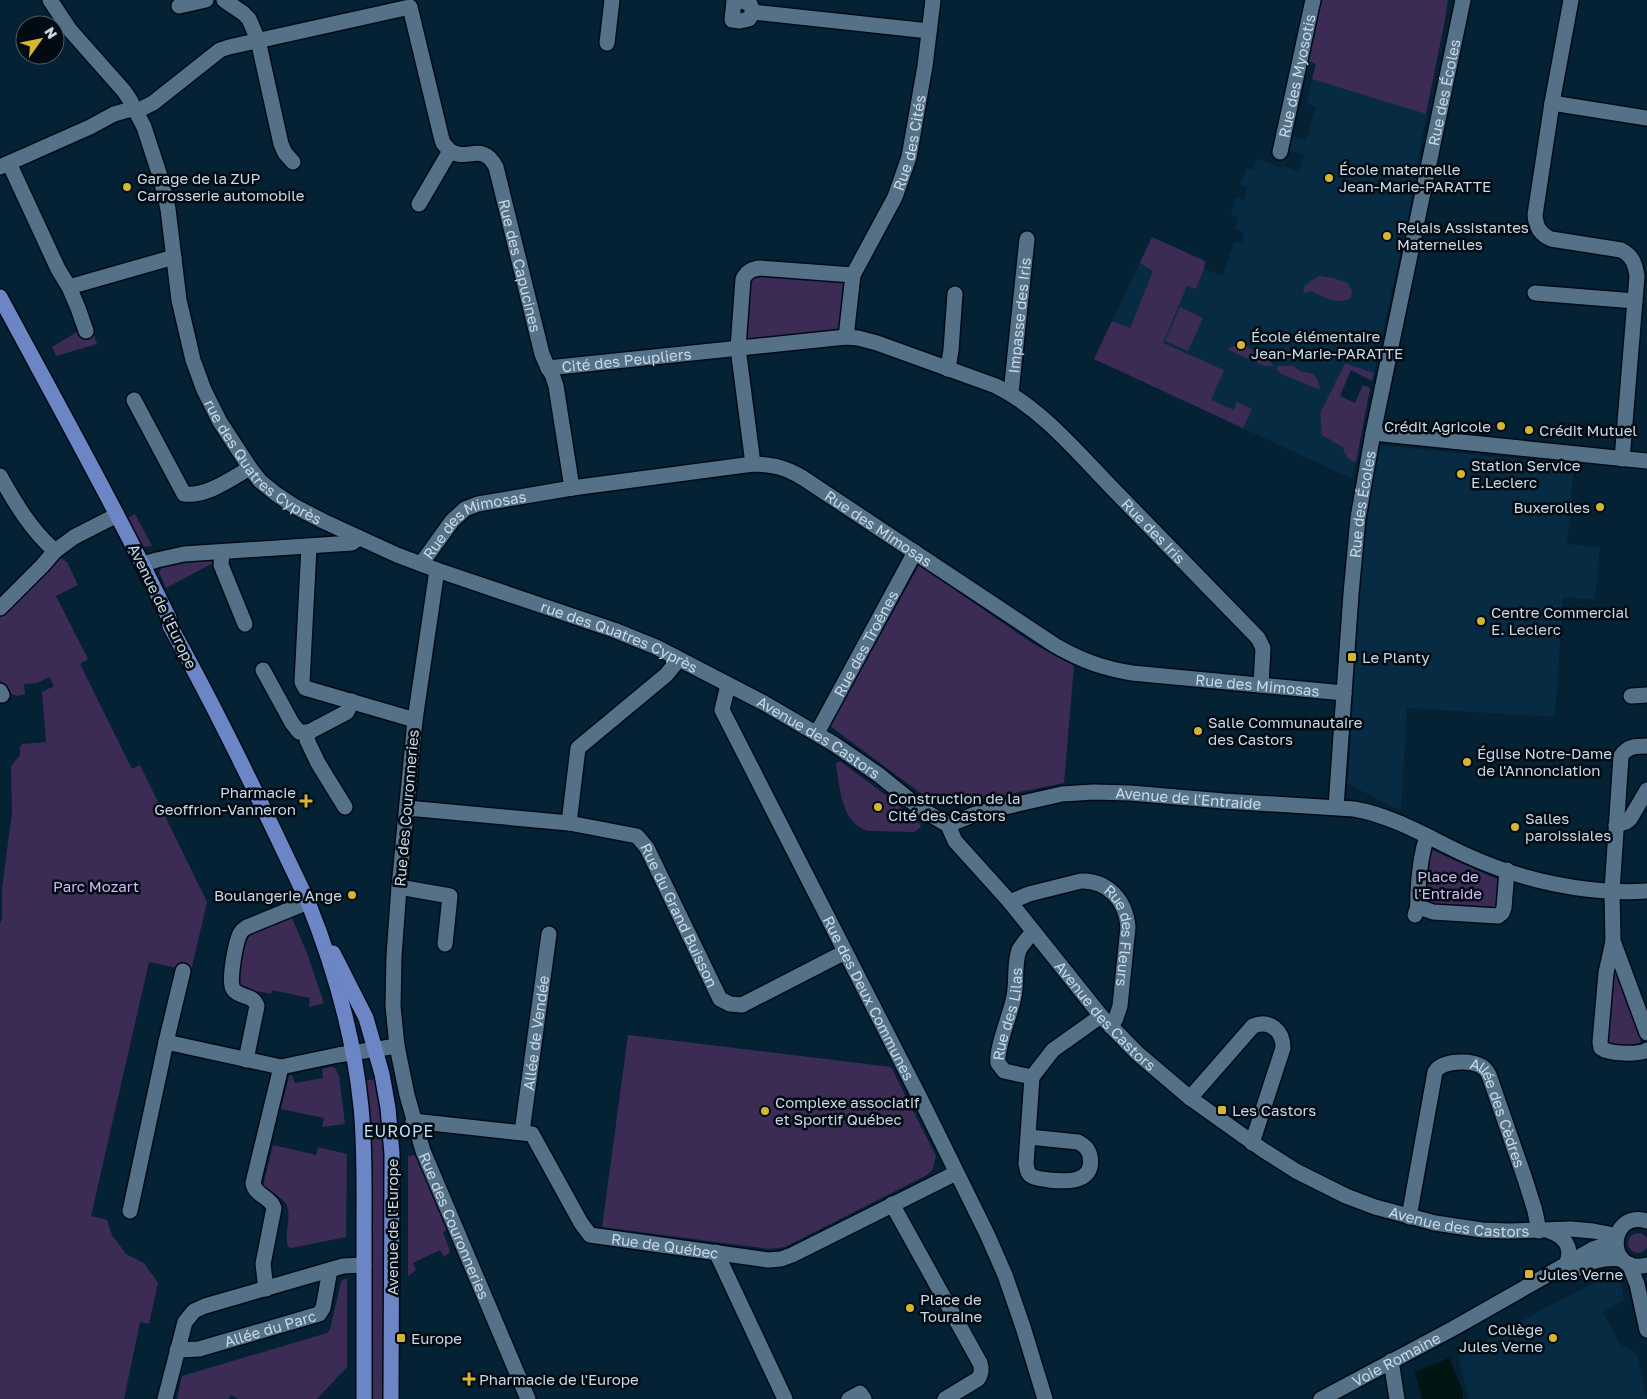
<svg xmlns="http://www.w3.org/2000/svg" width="1647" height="1399" font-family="'Golos Text',sans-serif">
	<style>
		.built { fill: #062b42 }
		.green { fill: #3c2b55 }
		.water { fill: #001411 }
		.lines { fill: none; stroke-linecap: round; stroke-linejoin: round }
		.minor-casing { stroke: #000a17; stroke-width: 18 }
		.major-casing { stroke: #000a17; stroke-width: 18 }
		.minor { stroke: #547187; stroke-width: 15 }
		.major { stroke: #6b85c5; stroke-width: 15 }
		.poi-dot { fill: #d6b534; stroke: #020a12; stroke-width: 2 }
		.labels { text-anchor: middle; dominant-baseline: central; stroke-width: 5; stroke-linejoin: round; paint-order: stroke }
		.street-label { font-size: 15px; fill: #c9d9e6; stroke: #020a12 }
		.poi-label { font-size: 15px; fill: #c9d9e6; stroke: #020a12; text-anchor: start }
		.park-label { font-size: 15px; fill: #ceb8f5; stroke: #020a12 }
		.neighbourhood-label { font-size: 16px; letter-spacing: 1px; fill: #bfdff9; stroke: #020a12 }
	</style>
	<rect width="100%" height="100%" fill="#052134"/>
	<g class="built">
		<polygon points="1312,79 1428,114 1422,137 1408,217 1374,373 1345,363 1320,413 1362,431 1352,479 1094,359 1152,237 1205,261 1204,269 1223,275 1234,242 1242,243 1244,233 1234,229 1238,217 1231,215 1236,197 1244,199 1247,188 1240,185 1246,168 1253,170 1257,158 1281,168 1282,166 1299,171 1304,155 1285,149 1290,135 1306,140 1316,107 1307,104"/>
		<polygon points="1378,445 1574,465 1567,544 1600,547 1595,600 1563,597 1555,717 1407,708 1401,811 1348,784 1358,615 1365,539"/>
		<polygon points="1608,1276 1614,1277 1621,1283 1624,1300 1603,1312 1620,1344 1637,1354 1647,1399 1469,1399 1458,1355 1545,1308"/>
	</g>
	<g class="green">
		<polygon points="1321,0 1448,0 1445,20 1426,114 1312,79 1316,64 1308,61"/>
		<polygon points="1152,237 1205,261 1204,269 1196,289 1187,286 1163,343 1224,370 1211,400 1234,410 1237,402 1252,409 1243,428 1094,359 1112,321 1130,328 1153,271 1140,263"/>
		<polygon points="757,272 849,278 843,334 741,344 747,280"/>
		<path d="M1320,276L1333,278L1348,283L1352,291L1351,298C1340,305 1322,298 1312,291L1305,293L1303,290C1305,284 1314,278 1320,276Z"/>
		<polygon points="1180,307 1203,318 1188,351 1165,341"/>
		<polygon points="88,325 91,325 97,344 56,356 52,347"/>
		<polygon points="1239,343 1245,344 1253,351 1264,354 1274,366 1265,366 1228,350 1229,348"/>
		<polygon points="1345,363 1374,373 1372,381 1351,370 1340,396 1355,403 1363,385 1370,388 1356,463 1349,459 1343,450 1344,448 1322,435 1320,413"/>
		<polygon points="1278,366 1293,366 1300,371 1313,374 1318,380 1320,390 1281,374 1276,368"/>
		<polygon points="135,514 152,546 141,547 126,519"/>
		<polygon points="61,558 67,562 78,585 56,596 88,659 80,664 132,769 140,765 207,902 191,971 149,962 91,1216 107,1220 112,1235 126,1254 144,1263 158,1283 149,1324 140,1322 124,1399 0,1399 0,924 2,919 2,888 12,813 11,766 20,755 20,747 22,744 46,742 42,692 54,686 49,677 37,683 24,684 25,694 17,696 9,693 0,680 0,613"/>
		<path d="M214,559L215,562L166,588L159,572C165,559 201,560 214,559Z"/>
		<polygon points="919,565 1032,643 1074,666 1064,783 957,805 938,806 830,726"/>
		<path d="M837,762H841L887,796L920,824L921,827L914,832L868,831C841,823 840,788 836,765Z"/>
		<polygon points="1430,849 1501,881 1501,904 1493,913 1430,907 1423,899"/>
		<path d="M291,916L307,953L324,1003L309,1007L310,998L272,990L271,994C259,991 244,992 237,980L244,942L252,934Z"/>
		<path d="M1614,962L1641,1035L1640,1043C1630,1048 1620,1047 1610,1044L1607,1037Z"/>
		<polygon points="628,1035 891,1067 936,1156 933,1169 927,1175 785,1247 769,1249 602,1227"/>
		<polygon points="331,1067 335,1068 339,1076 345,1124 322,1127 324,1118 281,1109 289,1076 292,1075 295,1083 323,1078 322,1069"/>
		<polygon points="377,1079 385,1144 386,1399 370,1399 364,1081"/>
		<path d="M273,1145L316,1155L318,1147L347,1154L346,1237L291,1248L288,1247C283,1232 295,1211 283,1200C277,1194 269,1192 263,1186Z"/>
		<polygon points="416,1155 447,1230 443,1232 450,1251 449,1253 444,1257 440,1250 413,1263 416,1270 408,1276 408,1156"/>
		<circle cx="1638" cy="1243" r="10"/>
		<polygon points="344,1279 347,1279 347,1367 317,1399 239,1399 231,1395 228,1399 177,1399 182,1376 327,1333 330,1329 341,1282"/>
	</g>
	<polygon class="water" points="1449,1358 1463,1391 1463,1399 1422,1399 1415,1372"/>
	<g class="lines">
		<g class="minor-casing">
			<g id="minor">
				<path id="s1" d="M50,0L70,30L124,91L130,100L144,127L161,179L168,209L179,300L193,360L204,390L220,422L250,468L260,481L276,494L294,506L323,521L397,555L437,570L614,630L656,647L764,703L834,744L879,775L921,809L948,825L955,841L1010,902L1101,1016L1137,1053L1190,1098L1263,1150L1296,1171L1346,1196L1375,1207L1435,1223L1482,1230L1508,1231L1571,1229L1593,1231L1609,1234L1616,1238"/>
				<polyline points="224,0 243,13 249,19 258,40 281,144 285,153 293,162"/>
				<path d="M1571,0L1552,103L1535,215C1536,227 1540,234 1551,239L1621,250C1633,256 1635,264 1637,276L1622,459"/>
				<polygon points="734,1 741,1 750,4 753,12 749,19 740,21 732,20"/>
				<polyline points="179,6 206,0"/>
				<polyline points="753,12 929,31"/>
				<polyline points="607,43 612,0"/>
				<polyline points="1552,103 1647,118"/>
				<path id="s2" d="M450,151C468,162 482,141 496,167L542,354L548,368"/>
				<path id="s3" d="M1280,152L1313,0"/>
				<polyline points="9,163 58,269 69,287 78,308 86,331"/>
				<polyline points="0,167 90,127 114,114 128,110 141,109 153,103 220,50 229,47 410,7 441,136 443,143 450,151 419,204"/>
				<path id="s4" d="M853,275L895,197L909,157L925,66L933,0"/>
				<polyline points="69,287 174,257"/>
				<polyline points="1535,293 1635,301"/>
				<polyline points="948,369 951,350 955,294"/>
				<path id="s5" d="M1011,393L1027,239"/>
				<path d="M134,400L184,494C207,497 230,479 250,468"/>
				<polyline points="1373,433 1647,461"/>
				<path d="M753,464L738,348L743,279C747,271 752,269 760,268L853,275L846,337"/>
				<path d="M0,476C15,503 31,530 55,551"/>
				<path id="s6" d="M572,488L556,386L552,374L548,368L846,337L858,338L877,343L996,386C1042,409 1077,452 1112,488C1161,538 1209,588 1258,638L1263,648L1261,685"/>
				<polyline points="309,547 302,682 305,688 415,720"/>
				<polyline points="222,552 221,565 245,624"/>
				<polyline points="143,564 157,560 184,554 352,543 359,538"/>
				<path id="s7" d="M421,564L452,521L465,509L478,504L572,488L753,464C774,465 785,467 803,478L1056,646C1083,661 1102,668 1132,673L1344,693"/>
				<path id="s8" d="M437,570L415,720L399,887L394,956L393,1006L397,1046L407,1095L423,1151L528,1399"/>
				<polyline points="0,608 42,566 55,551 74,537 117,515"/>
				<polyline points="263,670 292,723 299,732 309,732"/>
				<path id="s9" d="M728,685L722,710L921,1100L987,1234L1005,1275L1023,1327L1045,1399"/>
				<polyline points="0,691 2,695"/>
				<polyline points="1631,696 1647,695"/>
				<path id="s10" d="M817,733L915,552"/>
				<path d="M1647,746C1637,746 1627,746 1621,756L1612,891L1613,941L1606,973L1600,1042L1601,1048C1609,1054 1639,1055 1647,1050"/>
				<polyline points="345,807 318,763 307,740 309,732 347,712 352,701"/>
				<path id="s11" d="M1336,807L1351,594L1358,518L1373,433L1463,0"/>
				<path id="s12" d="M407,808L569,823L637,836L647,848L720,999L730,1004L742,1005L845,952"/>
				<polyline points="569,823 578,748 666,675 679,659"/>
				<path id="s13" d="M948,825L978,813L1062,794L1094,792L1130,793L1224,801L1354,809C1394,816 1429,838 1466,855C1520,880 1587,895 1647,891"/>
				<polyline points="1616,825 1626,822 1630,819 1647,790"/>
				<polyline points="399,887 450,896 445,944"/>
				<path id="s14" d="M1010,902L1029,894L1081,881C1108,880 1126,901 1128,927L1120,1006L1116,1018L1111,1027"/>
				<polyline points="1419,907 1433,912 1498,916 1502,913 1504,908 1507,870"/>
				<path d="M1415,915C1420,905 1417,902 1418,891C1419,872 1421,854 1427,836"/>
				<polyline points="1613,941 1647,1033"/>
				<polyline points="166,1042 281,1067 338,1055 397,1046"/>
				<path d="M246,1060L257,1006C253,994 239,998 233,989C228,982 236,939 241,932C242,930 244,929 247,927L308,902"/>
				<polyline points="1032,1077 1053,1050 1101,1016"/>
				<path d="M1190,1098L1253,1026C1270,1019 1283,1031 1283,1048L1252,1143"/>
				<path id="s15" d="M413,1121L532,1134L581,1223L590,1235L768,1260L781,1259L792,1255L956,1173"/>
				<path id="s16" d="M522,1132L549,934"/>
				<path id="s17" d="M1029,1137L1078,1142C1084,1145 1088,1148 1090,1156C1095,1183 1067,1182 1049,1180C1043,1179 1035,1179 1030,1175C1027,1172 1027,1168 1026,1164L1032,1077L1004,1071L998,1063C996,1047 1011,1014 1014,996C1017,982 1014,964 1019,950C1023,943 1028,938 1033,932"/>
				<path d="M892,1204L980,1363C982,1369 982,1373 978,1379L945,1399"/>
				<polyline points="130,1211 166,1042 183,971"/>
				<path id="s18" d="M1409,1217L1435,1072C1442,1060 1470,1060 1481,1066C1485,1068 1487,1071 1489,1075L1525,1179L1535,1211L1539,1231"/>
				<path d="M1647,1221C1607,1209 1605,1276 1647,1265"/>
				<path d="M1549,1231C1564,1236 1573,1247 1567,1262"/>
				<polyline points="716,1252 785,1399"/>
				<polyline points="1629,1264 1637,1284 1647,1330"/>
				<path d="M1572,1271C1589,1262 1602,1257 1622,1259"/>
				<path d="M266,1289L263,1264L274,1208C270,1196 255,1196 253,1183L281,1067"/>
				<path id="s19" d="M177,1350L199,1349L319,1314L323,1308L330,1270"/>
				<polyline points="1391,1361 1397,1399"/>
				<polyline points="165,1399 185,1322 194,1311 205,1306 343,1266 364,1265"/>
				<polyline points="849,1399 860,1393 864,1399"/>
				<path id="s20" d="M1321,1399L1454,1328L1593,1249L1615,1242"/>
			</g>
		</g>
		<g class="major-casing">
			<g id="major">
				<path d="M0,297C57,403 116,509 169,618L170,626C220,716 264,809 308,902C334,967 354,1037 361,1107C365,1147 364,1188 364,1228C364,1285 364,1342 364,1399"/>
				<polyline points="333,953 366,1018 382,1074 388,1108 392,1154 391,1399"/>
			</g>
		</g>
		<use href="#minor" class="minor"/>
		<use href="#major" class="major"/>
	</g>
	<g class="poi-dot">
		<circle cx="1329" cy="178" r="5"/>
		<circle cx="127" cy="187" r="5"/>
		<circle cx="1387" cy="236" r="5"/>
		<circle cx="1241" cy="345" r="5"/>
		<circle cx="1501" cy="426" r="5"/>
		<circle cx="1529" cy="430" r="5"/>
		<circle cx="1461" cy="474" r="5"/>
		<circle cx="1600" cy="507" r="5"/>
		<circle cx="1481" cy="621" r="5"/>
		<rect x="1347" y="652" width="10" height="10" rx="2.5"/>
		<circle cx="1198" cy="731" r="5"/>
		<circle cx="1467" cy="762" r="5"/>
		<path d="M303.5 793.5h5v5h5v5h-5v5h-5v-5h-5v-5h5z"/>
		<circle cx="878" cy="807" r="5"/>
		<circle cx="1515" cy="827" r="5"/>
		<circle cx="352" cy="895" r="5"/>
		<rect x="1217" y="1105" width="10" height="10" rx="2.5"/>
		<circle cx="765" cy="1111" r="5"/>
		<rect x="1524" y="1269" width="10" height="10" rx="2.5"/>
		<circle cx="910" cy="1308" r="5"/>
		<rect x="396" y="1333" width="10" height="10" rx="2.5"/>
		<circle cx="1553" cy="1338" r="5"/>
		<path d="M466.5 1371.5h5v5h5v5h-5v5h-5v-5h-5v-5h5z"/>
	</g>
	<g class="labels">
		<g class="street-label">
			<text stroke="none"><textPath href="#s3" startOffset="78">Rue des Myosotis</textPath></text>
			<text stroke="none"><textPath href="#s11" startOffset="724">Rue des Écoles</textPath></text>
			<text stroke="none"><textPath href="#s4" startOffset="145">Rue des Cités</textPath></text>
			<text stroke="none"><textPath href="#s2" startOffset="154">Rue des Capucines</textPath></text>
			<text stroke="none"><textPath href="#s5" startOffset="78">Impasse des Iris</textPath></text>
			<text stroke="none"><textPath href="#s6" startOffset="202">Cité des Peupliers</textPath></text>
			<text stroke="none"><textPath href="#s1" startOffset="525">rue des Quatres Cyprès</textPath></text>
			<text stroke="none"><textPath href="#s11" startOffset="304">Rue des Écoles</textPath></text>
			<text stroke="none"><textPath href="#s7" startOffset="71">Rue des Mimosas</textPath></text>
			<text stroke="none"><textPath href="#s7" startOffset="506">Rue des Mimosas</textPath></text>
			<text stroke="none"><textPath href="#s6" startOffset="796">Rue des Iris</textPath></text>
			<text transform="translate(163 606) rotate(64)">Avenue de l'Europe</text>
			<text stroke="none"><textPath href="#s1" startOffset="930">rue des Quatres Cyprès</textPath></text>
			<text stroke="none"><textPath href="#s10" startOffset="102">Rue des Troênes</textPath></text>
			<text stroke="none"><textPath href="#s7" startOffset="926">Rue des Mimosas</textPath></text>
			<text stroke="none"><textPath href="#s1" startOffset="1154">Avenue des Castors</textPath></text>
			<text stroke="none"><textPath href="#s13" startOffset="245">Avenue de l'Entraide</textPath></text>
			<text transform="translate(406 808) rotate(-85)">Rue des Couronneries</text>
			<text stroke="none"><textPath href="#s12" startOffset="322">Rue du Grand Buisson</textPath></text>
			<text stroke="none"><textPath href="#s14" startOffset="154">Rue des Fleurs</textPath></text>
			<text stroke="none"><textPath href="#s9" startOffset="349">Rue des Deux Communes</textPath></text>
			<text stroke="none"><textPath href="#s17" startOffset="334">Rue des Lilas</textPath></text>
			<text stroke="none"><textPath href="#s1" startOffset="1559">Avenue des Castors</textPath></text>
			<text stroke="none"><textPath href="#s16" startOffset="100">Allée de Vendée</textPath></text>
			<text stroke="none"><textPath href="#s18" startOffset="246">Allée des Cèdres</textPath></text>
			<text stroke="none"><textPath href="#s1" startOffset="1979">Avenue des Castors</textPath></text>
			<text stroke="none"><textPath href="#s8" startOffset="668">Rue des Couronneries</textPath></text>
			<text transform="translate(392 1227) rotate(-90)">Avenue de l'Europe</text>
			<text stroke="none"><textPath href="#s15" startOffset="312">Rue de Québec</textPath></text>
			<text stroke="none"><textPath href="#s19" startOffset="96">Allée du Parc</textPath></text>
			<text stroke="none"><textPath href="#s20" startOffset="85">Voie Romaine</textPath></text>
		</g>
		<g class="poi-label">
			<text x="1339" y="169">École maternelle<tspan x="1339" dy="17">Jean-Marie-PARATTE</tspan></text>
			<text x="137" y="178">Garage de la ZUP<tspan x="137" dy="17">Carrosserie automobile</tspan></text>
			<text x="1397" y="227">Relais Assistantes<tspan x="1397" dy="17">Maternelles</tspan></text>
			<text x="1251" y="336">École élémentaire<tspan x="1251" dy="17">Jean-Marie-PARATTE</tspan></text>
			<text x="1491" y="426" text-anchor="end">Crédit Agricole</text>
			<text x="1539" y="430">Crédit Mutuel</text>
			<text x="1471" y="465">Station Service<tspan x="1471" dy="17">E.Leclerc</tspan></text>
			<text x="1590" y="507" text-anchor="end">Buxerolles</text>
			<text x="1491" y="612">Centre Commercial<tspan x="1491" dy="17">E. Leclerc</tspan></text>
			<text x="1362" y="657">Le Planty</text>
			<text x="1208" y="722">Salle Communautaire<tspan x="1208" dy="17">des Castors</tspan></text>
			<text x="1477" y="753">Église Notre-Dame<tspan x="1477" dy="17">de l'Annonciation</tspan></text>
			<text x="296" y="792" text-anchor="end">Pharmacie<tspan x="296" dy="17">Geoffrion-Vanneron</tspan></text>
			<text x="888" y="798">Construction de la<tspan x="888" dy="17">Cité des Castors</tspan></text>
			<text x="1525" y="818">Salles<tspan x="1525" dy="17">paroissiales</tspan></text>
			<text x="342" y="895" text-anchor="end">Boulangerie Ange</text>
			<text x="775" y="1102">Complexe associatif<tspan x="775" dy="17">et Sportif Québec</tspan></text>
			<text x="1232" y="1110">Les Castors</text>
			<text x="1539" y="1274">Jules Verne</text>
			<text x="920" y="1299">Place de<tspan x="920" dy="17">Touraine</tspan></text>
			<text x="1543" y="1329" text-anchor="end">Collège<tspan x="1543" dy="17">Jules Verne</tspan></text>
			<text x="411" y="1338">Europe</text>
			<text x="479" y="1379">Pharmacie de l'Europe</text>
		</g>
		<g class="park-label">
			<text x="1448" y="876">Place de<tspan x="1448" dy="17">l'Entraide</tspan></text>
			<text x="96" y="886">Parc Mozart</text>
		</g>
		<g class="neighbourhood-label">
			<text x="399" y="1131">EUROPE</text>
		</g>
	</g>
	<g transform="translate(40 40) rotate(57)"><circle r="24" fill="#020a12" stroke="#525d67"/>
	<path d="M0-4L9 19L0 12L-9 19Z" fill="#d6b534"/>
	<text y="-8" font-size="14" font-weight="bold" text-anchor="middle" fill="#c9d9e6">N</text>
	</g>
</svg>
